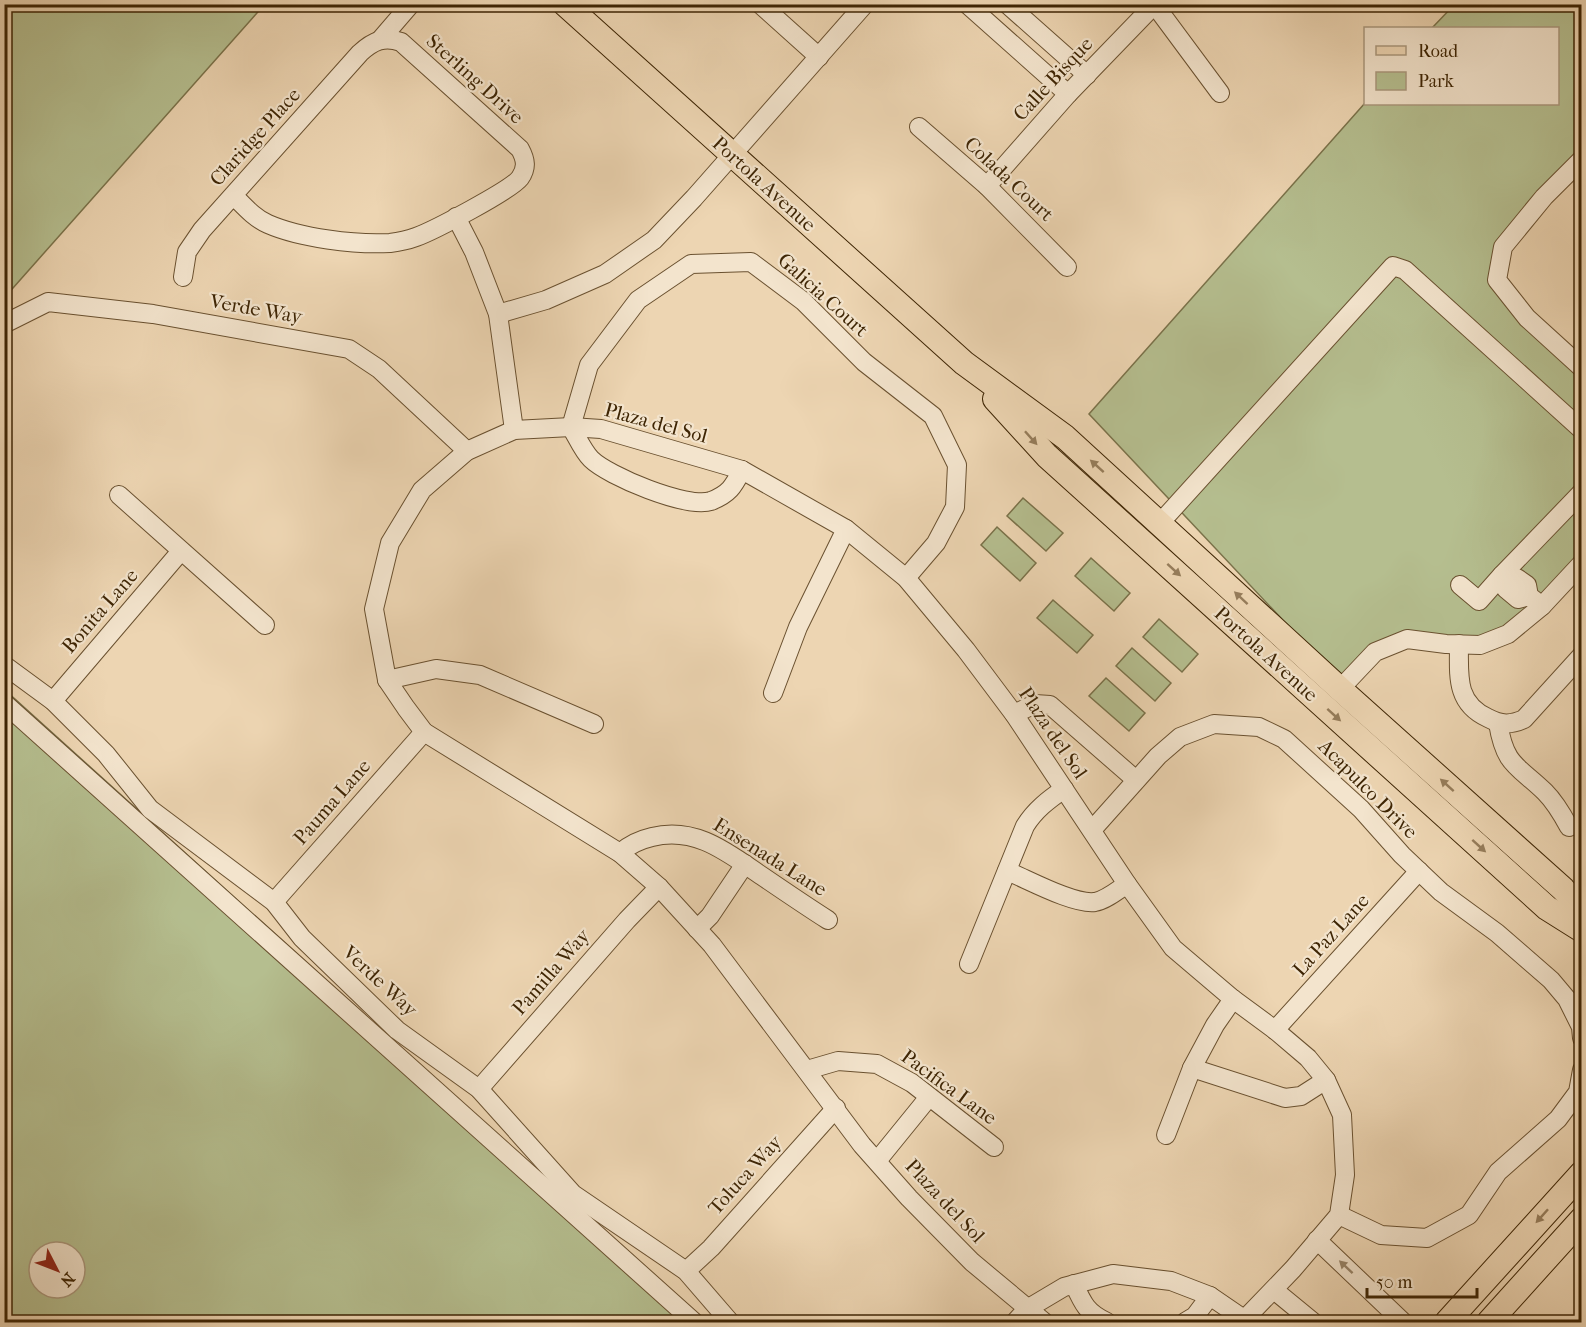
<svg xmlns="http://www.w3.org/2000/svg" width="1586" height="1327" font-family="'IM FELL French Canon',serif">
	<style>
		.green { fill: #b5be8f; stroke: #7a724a; stroke-width: 1.5; fill-rule: evenodd }
		.lines { fill: none; stroke-linecap: round; stroke-linejoin: round }
		.minor-casing { stroke: #6a5130; stroke-width: 20 }
		.major-casing { stroke: #3e2504; stroke-width: 26 }
		.minor { stroke: #f3e4cd; stroke-width: 18 }
		.major { stroke: #edd5b2; stroke-width: 24 }
		.oneway { fill: #967d5b }
		.oneway2 { fill: #988468 }
		.labels { text-anchor: middle; dominant-baseline: central; stroke-width: 4.5; stroke-linejoin: round; paint-order: stroke }
		.street-label { font-size: 20px; fill: #3e2504; stroke: #f3e4cd }
	</style>
	<rect width="100%" height="100%" fill="#edd5b2"/>
	<filter id="stains"><feTurbulence type="fractalNoise" baseFrequency=".00333" numOctaves="4"/><feColorMatrix values="0 0 0 0 .2 0 0 0 0 .09 0 0 0 0 .02 0 0 0 .5 -.17"/></filter>
	<radialGradient id="worn" r=".72"><stop offset=".6" stop-color="#630" stop-opacity="0"/><stop offset="1" stop-color="#630" stop-opacity=".3"/></radialGradient>
	<g class="green">
		<polygon points="5,4 264,5 5,297 4,5"/>
		<polygon points="1454,5 1581,5 1581,161 1503,247 1497,280 1581,360 1581,566 1480,645 1407,639 1344,685 1089,414 1365,103 1558,104 1558,28 1432,28"/>
		<polygon points="1023,498 1063,533 1046,551 1007,516"/>
		<polygon points="997,527 1036,563 1020,581 981,545"/>
		<polygon points="1091,558 1130,593 1114,611 1075,576"/>
		<polygon points="1053,600 1093,635 1077,653 1037,618"/>
		<polygon points="1159,619 1198,654 1182,672 1143,637"/>
		<polygon points="1132,648 1171,683 1155,701 1116,666"/>
		<polygon points="1106,678 1145,713 1129,731 1089,696"/>
		<path d="M5,690L704,1322H5ZM39,1252H75V1288H39Z"/>
	</g>
	<g class="lines">
		<g class="minor-casing">
			<g id="minor">
				<polyline points="760,4 819,57"/>
				<polyline points="967,4 1068,94"/>
				<polyline points="1007,4 1087,75"/>
				<polyline points="1154,4 1220,93"/>
				<polyline points="380,40 411,4"/>
				<polyline points="919,127 987,186 1067,267"/>
				<polyline points="1582,159 1544,197 1503,247 1497,280 1527,318 1582,368"/>
				<polyline points="987,186 1068,94 1155,4"/>
				<polyline points="456,217 474,252 498,314 514,430"/>
				<path d="M183,277L187,252L202,230L360,53C373,41 384,36 401,42L520,149C526,160 527,168 520,178C511,190 433,231 416,237C408,240 398,242 390,243C355,245 300,238 268,224C254,218 244,206 233,195"/>
				<polyline points="498,314 546,300 605,274 654,240 694,198 865,4"/>
				<polyline points="4,324 48,302 153,314 349,349 379,369 467,451"/>
				<path d="M742,470C733,487 729,494 711,501C687,509 608,476 591,459C583,451 577,437 571,427L589,365L638,300L691,264L751,262L803,301L864,362L933,416L957,465L955,507L936,543L906,578"/>
				<polyline points="119,495 265,625"/>
				<polyline points="1160,523 1393,266 1405,270 1582,430"/>
				<polyline points="1507,579 1502,575 1582,492"/>
				<polyline points="1460,585 1479,601 1502,575"/>
				<polyline points="1529,596 1518,599 1506,589 1507,579 1517,578 1527,585 1529,596 1542,606"/>
				<path d="M1459,644C1459,675 1455,703 1488,718C1501,725 1511,725 1524,719L1582,655"/>
				<polyline points="4,665 53,701 106,754 150,809 274,902 302,938 397,1030 479,1089 573,1194 686,1271 730,1322"/>
				<polyline points="387,680 436,669 480,675 594,724"/>
				<polyline points="1340,689 1375,652 1407,639 1446,644 1480,645 1508,634 1542,606 1582,563"/>
				<polyline points="773,693 798,627 846,529"/>
				<polyline points="53,701 181,551"/>
				<polyline points="4,703 694,1322"/>
				<polyline points="1014,714 1035,704 1050,705 1136,780"/>
				<path d="M1498,723C1505,766 1517,765 1545,792C1555,802 1562,814 1569,827"/>
				<polyline points="1092,830 1158,756 1180,737 1214,724 1259,727 1284,739 1361,809 1402,855 1441,892 1497,933 1551,980 1567,999 1581,1027 1582,1038"/>
				<path d="M620,853C630,844 639,840 652,837C696,826 728,853 762,876C784,891 806,906 828,920"/>
				<path d="M1007,871C1027,879 1074,905 1095,902C1106,900 1118,890 1127,884"/>
				<polyline points="274,902 424,732"/>
				<polyline points="697,929 710,916 745,864"/>
				<path d="M969,964L1025,826C1035,810 1048,800 1064,789"/>
				<polyline points="1233,999 1215,1025 1192,1068 1285,1098 1301,1096 1326,1080"/>
				<polyline points="1275,1030 1419,871"/>
				<polyline points="807,1070 838,1061 877,1064 912,1083 994,1147"/>
				<polyline points="479,1089 627,920 659,887"/>
				<polyline points="1166,1135 1192,1068"/>
				<polyline points="877,1161 929,1097"/>
				<polyline points="1339,1215 1381,1235 1427,1238 1469,1215 1498,1172 1558,1119 1578,1092 1582,1070"/>
				<polyline points="1317,1240 1403,1322"/>
				<polyline points="686,1271 711,1248 836,1108"/>
				<path d="M1074,1284C1083,1304 1087,1313 1107,1322"/>
				<polyline points="1274,1290 1313,1322"/>
				<polyline points="1015,1322 1027,1309 1064,1287 1113,1274 1171,1281 1210,1296 1248,1322"/>
				<polyline points="1044,1322 972,1262 909,1198 862,1145 712,945 659,887 620,853 424,732 406,708 387,680 374,609 390,543 422,490 467,451 514,430 571,427 601,429 742,470 846,529 906,578 966,650 1014,714 1127,884 1173,948 1233,999 1275,1030 1308,1058 1326,1080 1342,1115 1345,1175 1339,1215 1293,1269 1242,1322"/>
				<polyline points="1185,1322 1195,1316 1210,1296"/>
			</g>
		</g>
		<g class="major-casing">
			<g id="major">
				<polyline points="565,4 964,363 1065,437 1340,689 1563,889 1582,911"/>
				<polyline points="995,399 1047,456 1547,908 1582,930"/>
				<polyline points="1447,1322 1582,1173"/>
				<polyline points="1489,1322 1582,1219"/>
			</g>
		</g>
		<use href="#minor" class="minor"/>
		<use href="#major" class="major"/>
	</g>
	<defs><path id="oneway-solid" d="M-6-.8H1V-3.2L6.5 0L1 3.2V.8H-6Z" transform="scale(1.5)"/></defs>
	<g class="oneway">
		<use href="#oneway-solid" transform="translate(1031 438) rotate(48)"/>
		<use href="#oneway-solid" transform="translate(1097 466) rotate(-138)"/>
		<use href="#oneway-solid" transform="translate(1174 570) rotate(42)"/>
		<use href="#oneway-solid" transform="translate(1241 598) rotate(-137)"/>
		<use href="#oneway-solid" transform="translate(1334 715) rotate(42)"/>
		<use href="#oneway-solid" transform="translate(1447 785) rotate(-138)"/>
		<use href="#oneway-solid" transform="translate(1479 846) rotate(42)"/>
		<use href="#oneway-solid" transform="translate(1542 1216) rotate(132)"/>
	</g>
	<use class="oneway2" href="#oneway-solid" transform="translate(1346 1267) rotate(-137)"/>
	<g class="labels">
		<g class="street-label">
			<text transform="translate(475 79) rotate(42)">Sterling Drive</text>
			<text transform="translate(1053 79) rotate(-47)">Calle Bisque</text>
			<text transform="translate(255 137) rotate(-48)">Claridge Place</text>
			<text transform="translate(1009 179) rotate(43)">Colada Court</text>
			<text transform="translate(764 184) rotate(42)">Portola Avenue</text>
			<text transform="translate(823 295) rotate(42)">Galicia Court</text>
			<text transform="translate(256 309) rotate(10)">Verde Way</text>
			<text transform="translate(656 423) rotate(15)">Plaza del Sol</text>
			<text transform="translate(100 611) rotate(-49)">Bonita Lane</text>
			<text transform="translate(1266 654) rotate(42)">Portola Avenue</text>
			<text transform="translate(1053 733) rotate(56)">Plaza del Sol</text>
			<text transform="translate(1368 789) rotate(45)">Acapulco Drive</text>
			<text transform="translate(332 802) rotate(-49)">Pauma Lane</text>
			<text transform="translate(770 857) rotate(32)">Ensenada Lane</text>
			<text transform="translate(1331 935) rotate(-48)">La Paz Lane</text>
			<text transform="translate(551 972) rotate(-49)">Pamilla Way</text>
			<text transform="translate(380 981) rotate(43)">Verde Way</text>
			<text transform="translate(949 1087) rotate(36)">Pacifica Lane</text>
			<text transform="translate(745 1175) rotate(-48)">Toluca Way</text>
			<text transform="translate(945 1201) rotate(47)">Plaza del Sol</text>
		</g>
	</g>
	<rect width="1586" height="1327" fill="none" stroke="#edd5b2" stroke-width="24"/>
	<rect x="6" y="6" width="1574" height="1315" fill="none" stroke="#3e2504" stroke-width="3"/>
	<rect x="12" y="12" width="1562" height="1303" fill="none" stroke="#3e2504" stroke-width="1.5"/>
	<rect x="1364" y="27" width="195" height="78" fill="#f3e4cd" stroke="#ab987d" stroke-width="1.5"/>
	<rect x="1376" y="46" width="30" height="9" fill="#edd5b2" stroke="#ab987d" stroke-width="1.5"/>
	<text x="1418" y="57" font-size="18" fill="#3e2504">Road</text>
	<rect x="1376" y="72" width="30" height="18" fill="#b5be8f" stroke="#ab987d" stroke-width="1.5"/>
	<text x="1418" y="87" font-size="18" fill="#3e2504">Park</text>
	<g transform="translate(57 1270) rotate(132)"><circle r="28" fill="#f3e4cd" stroke="#ab987d" stroke-width="1.5"/>
	<path d="M0-4.5L10 22L0 15L-10 22Z" fill="#8f2418"/>
	<text y="-9" font-size="16" font-weight="bold" text-anchor="middle" fill="#3e2504">N</text>
	</g>
	<path d="M1367 1288v9h110v-9" fill="none" stroke="#3e2504" stroke-width="3"/>
	<text x="1376" y="1288" font-size="18" fill="#3e2504" stroke="#f3e4cd" stroke-width="4.5" paint-order="stroke">50 m</text>
	<rect width="100%" height="100%" filter="url(#stains)"/>
	<rect width="100%" height="100%" fill="url(#worn)"/>
</svg>
